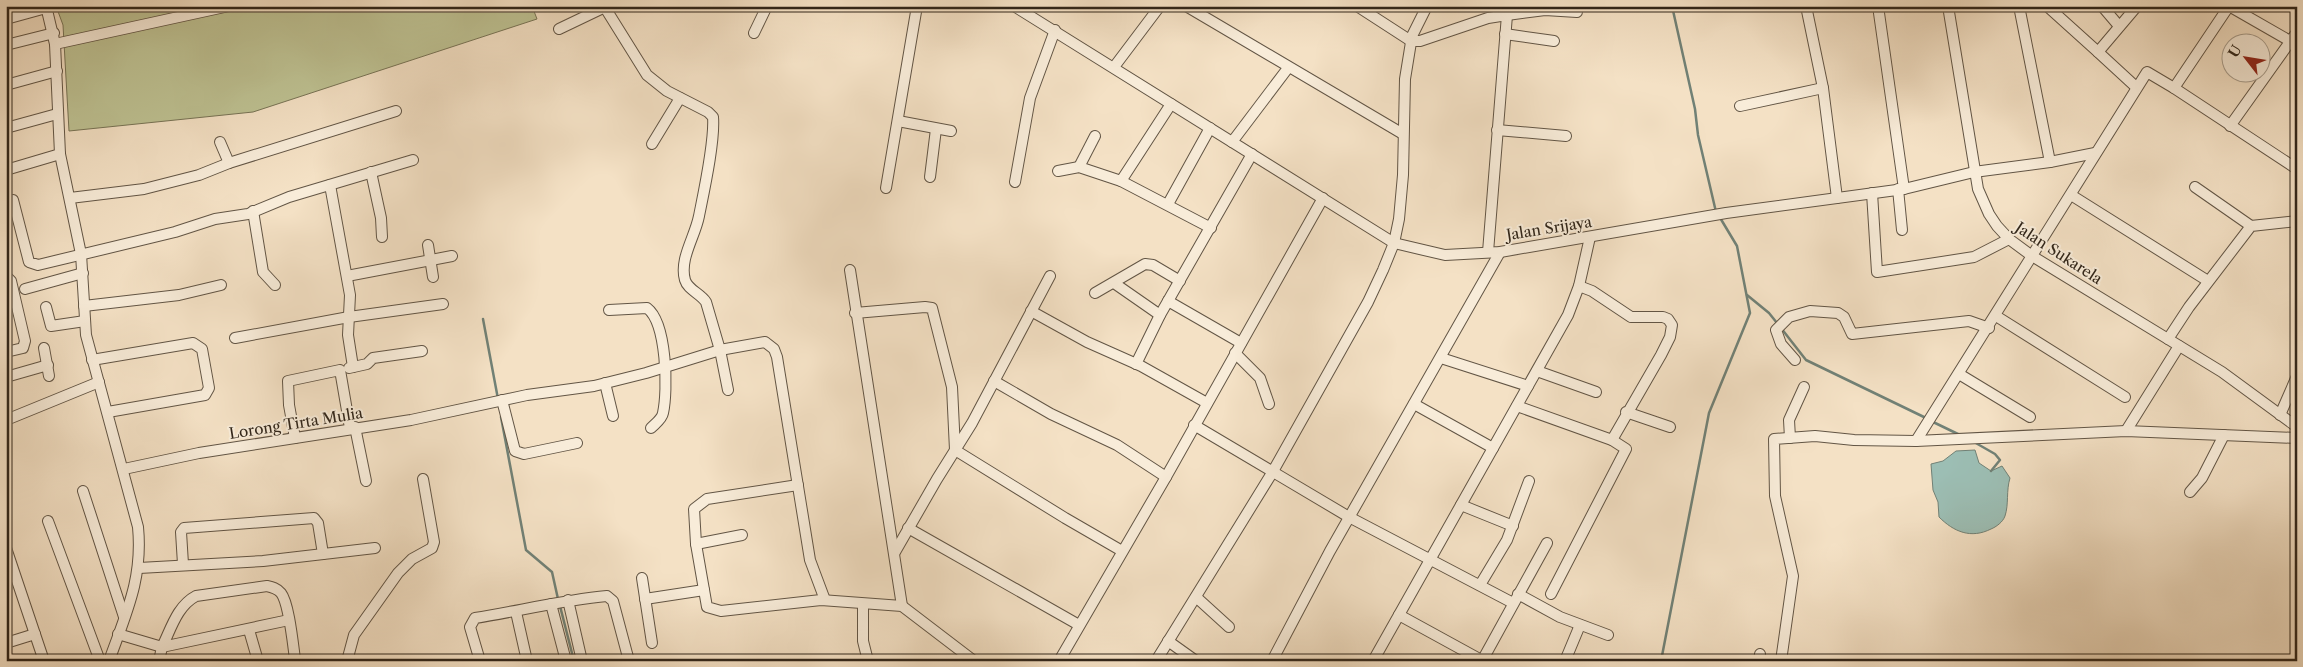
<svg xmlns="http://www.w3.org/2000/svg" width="2303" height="667" font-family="'Libre Caslon Text',serif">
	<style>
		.green { fill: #bec293; stroke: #787456 }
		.water { fill: #9cbeb4; stroke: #718176 }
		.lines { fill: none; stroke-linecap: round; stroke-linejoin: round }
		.stream { stroke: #718176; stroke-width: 2.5 }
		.minor-casing { stroke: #625545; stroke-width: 12 }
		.minor { stroke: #f8ecd9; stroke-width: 10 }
		.labels { text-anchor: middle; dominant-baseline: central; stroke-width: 4; stroke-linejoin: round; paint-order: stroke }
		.street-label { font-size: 15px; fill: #31261a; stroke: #f8ecd9 }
	</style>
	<rect width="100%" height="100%" fill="#f4e1c5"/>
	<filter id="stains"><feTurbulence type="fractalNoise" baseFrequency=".004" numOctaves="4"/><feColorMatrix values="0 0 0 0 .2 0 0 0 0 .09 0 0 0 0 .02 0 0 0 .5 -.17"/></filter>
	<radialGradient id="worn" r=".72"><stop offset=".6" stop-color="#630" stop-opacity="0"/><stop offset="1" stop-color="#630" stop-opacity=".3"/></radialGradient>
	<polygon class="green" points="56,6 532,6 537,19 253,112 69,131 63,25"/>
	<path class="water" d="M1975,450L1979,463L1991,471L2002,466L2010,478C2006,491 2009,504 2005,516C2003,522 1996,527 1991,529C1971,539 1954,532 1939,517L1938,502L1933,490L1931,464L1943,461L1956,451Z"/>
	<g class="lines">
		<g class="stream">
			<polyline points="1672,6 1695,109 1698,135 1716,212"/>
			<polyline points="1747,295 1769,313 1777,323"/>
			<polyline points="483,319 498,399"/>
			<polyline points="1781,328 1806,360 1926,418"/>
			<polyline points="501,417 526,550 552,572 558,599"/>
			<polyline points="1931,421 1960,435"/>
			<polyline points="1974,442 1995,454 2000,460 1991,471"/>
			<polyline points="560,606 574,661"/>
			<polyline points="1661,661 1709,413 1750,313 1737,246 1719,216"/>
		</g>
		<g class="minor-casing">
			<g id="minor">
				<path d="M46,6L55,44L60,154L81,254L86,335L138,527C143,579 126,613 109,661"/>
				<path d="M604,6L647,75L667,91L708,112L713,117C715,141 704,191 699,216C695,237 679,259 685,280C688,290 700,293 706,302L720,350L728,390"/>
				<polyline points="1014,6 1394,243 1445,255 1500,252 1726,213 1904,189 1974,172 2050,162 2095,153"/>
				<polyline points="1186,6 1403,134"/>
				<polyline points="1357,6 1411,41 1420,41 1488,18 1507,15 1488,252"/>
				<polyline points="1806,6 1823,88 1837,198"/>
				<polyline points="1878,6 1904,189"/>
				<polyline points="1948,6 1978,189 1989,214 1997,226 2009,239 2032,256 2222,372 2297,427"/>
				<polyline points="2019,6 2050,162"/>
				<polyline points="2047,6 2098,52"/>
				<polyline points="2102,6 2119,26"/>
				<polyline points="2229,6 2290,41"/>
				<polyline points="1507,15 1545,10 1577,12"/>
				<polyline points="6,19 46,8"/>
				<polyline points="559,29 605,7"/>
				<polyline points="754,33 767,6"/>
				<polyline points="1505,34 1554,41"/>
				<polyline points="55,44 229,6"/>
				<polyline points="6,45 54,33"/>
				<polyline points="1114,67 1160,6"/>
				<polyline points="6,85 57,71"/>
				<polyline points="2136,87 2098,52 2137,6"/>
				<polyline points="2174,88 2229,6"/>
				<polyline points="1740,106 1823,88"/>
				<polyline points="898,121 951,131"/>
				<polyline points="2230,126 2297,32"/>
				<polyline points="6,128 57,114"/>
				<polyline points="1497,130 1566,136"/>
				<polyline points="220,142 229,163"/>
				<polyline points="1232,142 1288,68"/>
				<polyline points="652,144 680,98"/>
				<polyline points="1079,167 1095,136"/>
				<polyline points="6,170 60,154"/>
				<polyline points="1058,171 1079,167 1121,181 1211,228"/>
				<polyline points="371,172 381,218 382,237"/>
				<polyline points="930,177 936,129"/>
				<polyline points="1121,181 1171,104"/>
				<polyline points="1015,182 1030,98 1055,30"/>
				<polyline points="330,185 350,295 348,335 353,367"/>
				<polyline points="2195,187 2251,226"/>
				<polyline points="886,188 917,6"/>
				<polyline points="1898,189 1902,230"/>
				<polyline points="1872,193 1877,272 1974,257 2009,239"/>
				<polyline points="2071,195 2208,281"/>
				<polyline points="70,198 144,189 199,175 229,163 396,111"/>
				<polyline points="13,200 29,262 38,265 175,232 215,219 248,214 289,197 413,160"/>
				<polyline points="1168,204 1210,128"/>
				<polyline points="253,211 263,272 275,285"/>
				<polyline points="428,245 433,277"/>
				<polyline points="850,270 902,606"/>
				<polyline points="6,276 11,281 25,341 23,348 6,352"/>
				<polyline points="347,276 452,256"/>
				<polyline points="1114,283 1160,315"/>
				<polyline points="1579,286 1592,291 1631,317 1663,317 1668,319 1672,325 1670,337 1661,355 1612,440"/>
				<polyline points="25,289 83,273"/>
				<polyline points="1095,293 1145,264 1153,265 1180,281"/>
				<polyline points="1168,301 1241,343"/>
				<polyline points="84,306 179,295 221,285"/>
				<polyline points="46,307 51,326 85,321"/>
				<path d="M609,310L647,308C667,323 668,390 663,413C662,419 656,423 651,428"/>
				<polyline points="1031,311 1087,342 1141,366 1207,403"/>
				<polyline points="855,313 925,307 932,308 952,387 955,450 1065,518 1122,551"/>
				<polyline points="1996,316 2125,397"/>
				<polyline points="235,338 349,317 443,304"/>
				<polyline points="2168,339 2189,307 2251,226 2297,221"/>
				<polyline points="44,348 49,376"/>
				<polyline points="1235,353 1260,378 1269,404"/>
				<polyline points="1441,358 1528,386"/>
				<polyline points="92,360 193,343 202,349 209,388 205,395 108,412"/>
				<polyline points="1795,360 1781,344 1776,330 1789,317 1810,311 1838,313 1844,317 1852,334 1969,321 1989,328"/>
				<polyline points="1136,364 1160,315 1252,154"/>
				<polyline points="349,368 367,364 373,358 422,351"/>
				<polyline points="1537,371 1596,392"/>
				<polyline points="1959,374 2030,417"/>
				<polyline points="6,377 48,365"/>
				<polyline points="994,381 1051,414 1117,445 1166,477"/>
				<polyline points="605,383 613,416"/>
				<polyline points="502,400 515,451 524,454 577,443"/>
				<polyline points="1414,404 1493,448"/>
				<polyline points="1517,406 1612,440 1626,449 1551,594"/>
				<polyline points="1626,412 1670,427"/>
				<polyline points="2280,415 2297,376"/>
				<polyline points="6,420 99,382"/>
				<polyline points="1194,425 1349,517 1513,603"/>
				<polyline points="355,427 366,481"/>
				<polyline points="2126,431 2179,346"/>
				<polyline points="295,438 289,405 288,381 340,370 350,428"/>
				<polyline points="1790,438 1789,420 1804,387"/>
				<polyline points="1916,441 2147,72 2174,88 2297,169"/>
				<polyline points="124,469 199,453 411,420 527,395 594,386 646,373 720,350 765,342 774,349 777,357 810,560 825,600"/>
				<polyline points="798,485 707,499 694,509 696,544 707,607 721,611 821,600 902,606 974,661"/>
				<polyline points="83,491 124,617"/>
				<polyline points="2190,492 2202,478 2224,435"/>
				<polyline points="1461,505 1513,526"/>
				<polyline points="48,521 100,661"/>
				<polyline points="908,528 1079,625"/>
				<polyline points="696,544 742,535"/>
				<polyline points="6,548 44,661"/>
				<polyline points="895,552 937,479 972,423 1050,276"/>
				<polyline points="183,564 181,532 184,528 314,518 318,523 323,554"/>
				<polyline points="139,568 263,561 375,548"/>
				<polyline points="642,578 652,643"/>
				<polyline points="1480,585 1507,540 1529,481"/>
				<polyline points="1518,594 1560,617 1608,635"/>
				<polyline points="1196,597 1229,627"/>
				<polyline points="645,599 704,590"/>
				<polyline points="568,600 582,661"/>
				<polyline points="551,604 566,661"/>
				<polyline points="863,604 863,641 868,661"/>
				<polyline points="516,612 527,661"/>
				<polyline points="1399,615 1483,661"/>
				<path d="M289,620L162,647C171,629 177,606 196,596L267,586C272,587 277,588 281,593C289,603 293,645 295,659"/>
				<polyline points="249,630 258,661"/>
				<polyline points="118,634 162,647 159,661"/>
				<polyline points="1168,641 1196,661"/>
				<polyline points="6,643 35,634"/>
				<polyline points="347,661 354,635 398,573 412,559 432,548 434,542 423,479"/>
				<path d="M480,661L470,627L475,618C519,611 563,600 607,596L613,601L629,661"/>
				<polyline points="1059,661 1166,477 1323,198"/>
				<polyline points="1156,661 1272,473 1368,302 1383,270 1394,243 1399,219 1403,175 1405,79 1412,36 1427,6"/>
				<polyline points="1272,661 1330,551 1500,252"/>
				<polyline points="1373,661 1568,315 1579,286 1590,237"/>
				<polyline points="1482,661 1547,543"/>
				<polyline points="1565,661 1580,625"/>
				<polyline points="1759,661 1760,654"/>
				<polyline points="1781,661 1793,576 1775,496 1774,439 1815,436 1854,440 1916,441 2126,431 2297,438"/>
			</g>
		</g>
		<use href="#minor" class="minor"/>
	</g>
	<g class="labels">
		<g class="street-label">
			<text transform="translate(1549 228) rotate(-9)">Jalan Srijaya</text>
			<text transform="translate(2059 253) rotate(33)">Jalan Sukarela</text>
			<text transform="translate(296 423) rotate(-9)">Lorong Tirta Mulia</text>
		</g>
	</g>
	<rect width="2303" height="667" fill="none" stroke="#f4e1c5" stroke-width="25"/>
	<rect x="8" y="8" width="2288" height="652" fill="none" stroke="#31261a" stroke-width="2.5"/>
	<rect x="12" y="12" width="2278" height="642" fill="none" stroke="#31261a"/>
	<g transform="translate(2246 58) rotate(301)"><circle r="24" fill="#f8ecd9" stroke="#a89d8d"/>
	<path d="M0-4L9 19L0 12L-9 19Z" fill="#8f2418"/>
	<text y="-8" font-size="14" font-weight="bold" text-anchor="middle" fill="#31261a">U</text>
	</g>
	<rect width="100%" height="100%" filter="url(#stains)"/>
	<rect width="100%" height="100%" fill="url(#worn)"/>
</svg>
